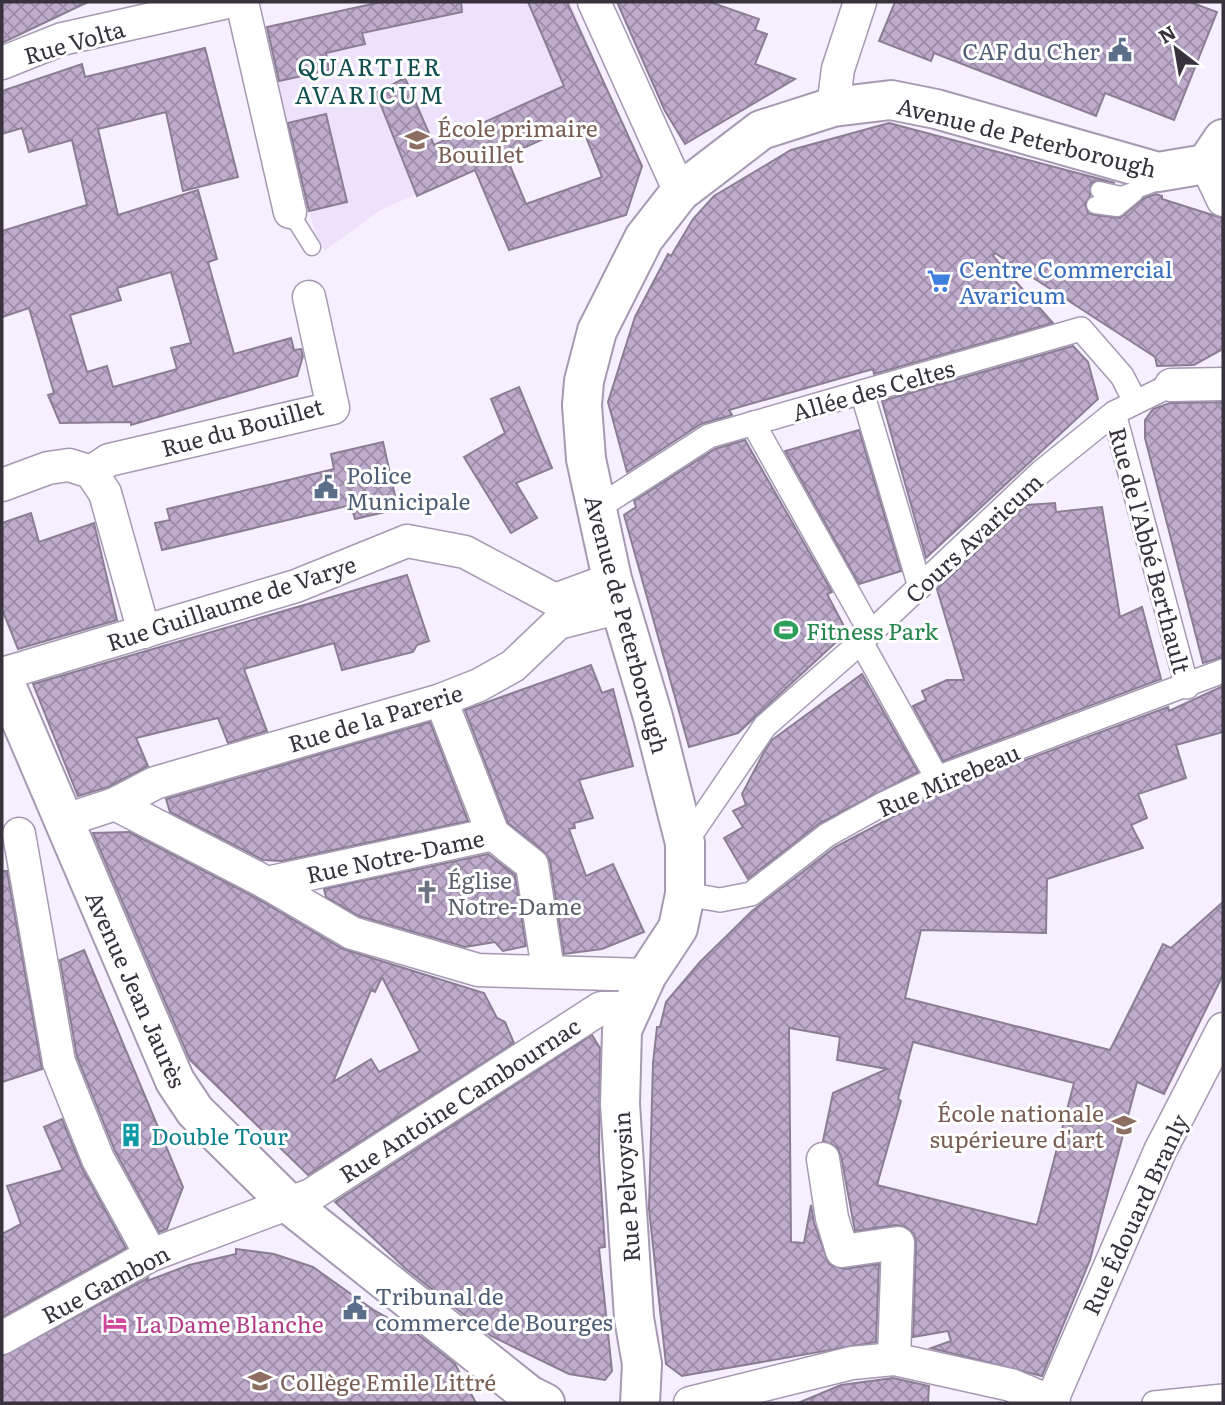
<svg xmlns="http://www.w3.org/2000/svg" width="1225" height="1405" font-family="Literata,serif">
	<style>
		.built { fill: #ede1fb }
		.building { fill: url(#building-cross-hatch); stroke: #8b7e94; stroke-width: 2; fill-rule: evenodd }
		.lines { fill: none; stroke-linecap: round; stroke-linejoin: round }
		.service-casing { stroke: #a59ab2; stroke-width: 19 }
		.pedestrian-casing { stroke: #a59ab2; stroke-width: 26 }
		.minor-casing { stroke: #a59ab2; stroke-width: 35 }
		.tertiary-casing { stroke: #a59ab2; stroke-width: 42 }
		.service { stroke: #fff; stroke-width: 16 }
		.pedestrian { stroke: #fff; stroke-width: 23 }
		.minor { stroke: #fff; stroke-width: 32 }
		.tertiary { stroke: #fff; stroke-width: 38 }
		.labels { text-anchor: middle; dominant-baseline: central; stroke-width: 6; stroke-linejoin: round; paint-order: stroke }
		.street-label { font-size: 23px; fill: #37323c; stroke: #fff }
		.service-label { font-size: 23px; fill: #4e5e75; stroke: #fff; text-anchor: start }
		.education-label { font-size: 23px; fill: #785e54; stroke: #fff; text-anchor: start }
		.shop-label { font-size: 23px; fill: #366cbe; stroke: #fff; text-anchor: start }
		.leisure-label { font-size: 23px; fill: #27864d; stroke: #fff; text-anchor: start }
		.worship-label { font-size: 23px; fill: #5b616d; stroke: #fff; text-anchor: start }
		.culture-label { font-size: 23px; fill: #0d838f; stroke: #fff; text-anchor: start }
		.hotel-label { font-size: 23px; fill: #b23c85; stroke: #fff; text-anchor: start }
		.neighbourhood-label { font-size: 24px; letter-spacing: 2px; fill: #114f50; stroke: #fff }
	</style>
	<defs>
		<pattern id="building-cross-hatch" width="8" height="8" patternUnits="userSpaceOnUse" patternTransform="scale(1.75)"><rect width="8" height="8" fill="#bfabcc"/><path d="M0 0l8 8M0 8l8-8" fill="none" stroke="#9c8ca7"/></pattern>
	</defs>
	<rect width="100%" height="100%" fill="#f6efff"/>
	<polygon class="built" points="381,2 570,2 616,109 382,209 324,251 314,229 263,28"/>
	<g class="building">
		<polygon points="2,2 88,2 2,43"/>
		<polygon points="381,2 461,2 462,12 362,33 365,44 326,53 329,70 279,81 267,27"/>
		<path d="M528,2H567L642,166L626,215L509,250L475,170L417,196L376,93L405,78L434,145L564,86ZM580,122L602,177L526,204L506,156Z"/>
		<polygon points="617,2 710,2 759,19 755,30 767,34 755,64 795,79 685,144 665,111"/>
		<polygon points="895,2 1190,2 1217,12 1174,120 1105,93 1096,116 934,53 931,61 879,41"/>
		<path d="M205,48L238,177L183,191L166,112L98,129L118,215L198,190L217,259L208,262L234,354L291,338L294,350L301,349L303,356L297,376L131,425V422L60,423L48,395L54,393L29,308L2,317V231L87,205L72,140L29,152L22,128L2,134V91L82,64L85,77ZM171,272L191,343L171,348L177,369L113,387L107,366L87,372L70,315L121,300L117,288Z"/>
		<polygon points="326,114 347,202 309,211 288,123"/>
		<polygon points="889,123 1115,183 1101,180 1091,183 1090,196 1085,204 1088,213 1094,215 1120,218 1144,198 1156,194 1162,196 1162,199 1222,218 1223,349 1194,365 1157,366 1155,357 995,253 993,256 1053,323 874,374 873,369 729,410 732,415 701,424 627,472 608,402 635,317 668,254 671,256 693,219 714,196 791,150"/>
		<polygon points="1073,346 1088,362 1098,399 926,558 882,401"/>
		<polygon points="519,387 552,468 516,483 537,518 511,533 464,457 505,433 491,399"/>
		<polygon points="1223,402 1223,657 1203,663 1145,438 1145,420 1153,409 1170,403"/>
		<polygon points="859,430 901,571 859,584 785,451"/>
		<polygon points="745,440 832,592 827,594 847,632 738,733 689,747 624,515 636,507 634,501 715,449"/>
		<polygon points="383,442 398,509 355,519 351,505 162,550 155,523 170,520 167,509 334,469 331,454"/>
		<polygon points="1055,503 1056,512 1102,507 1120,617 1142,607 1161,679 943,761 913,706 926,700 922,691 947,680 964,680 937,589 1026,505"/>
		<polygon points="31,513 39,542 94,523 117,620 18,649 2,609 2,523"/>
		<polygon points="407,575 429,641 417,645 413,652 342,670 334,643 244,669 267,731 228,743 218,718 136,738 148,766 108,787 78,796 33,684"/>
		<polygon points="591,665 602,693 613,689 633,766 579,780 593,818 574,823 575,828 569,829 586,876 613,864 644,932 602,949 564,954 550,861 543,851 508,823 465,710"/>
		<polygon points="862,674 918,772 820,823 748,879 724,838 743,827 733,811 746,805 742,794 764,752 772,740"/>
		<path d="M1223,686V732L1176,745L1186,778L1138,794L1147,818L1131,825L1143,848L1047,879L1046,933L921,930L905,998L1110,1050L1163,944L1171,948L1223,902V975L1164,1094L1137,1082L1090,1260L1042,1376L931,1348L951,1341L948,1331L913,1337L916,1244L914,1234L906,1227L896,1225L855,1231L841,1156L837,1147L823,1141L833,1093L887,1069L837,1060L840,1037L789,1028L791,1242L804,1243L811,1205L814,1223L829,1264L844,1269L879,1264L876,1342L682,1376L666,1364L649,1209L653,1063L657,1027H660L666,1002L700,962L752,911L835,847L942,791L1168,707L1169,711ZM913,1042L1074,1083L1037,1225L877,1185L901,1101L898,1099Z"/>
		<polygon points="430,722 468,821 282,861 263,860 170,812 166,799"/>
		<path d="M129,832L258,899L343,949L484,993L497,1018L505,1022L514,1043L308,1175L190,1060L93,833ZM382,977L420,1051L379,1072L371,1059L333,1082L371,990L375,992Z"/>
		<polygon points="488,854 515,875 526,946 503,951 495,942 465,947 359,916 326,897 324,889"/>
		<polygon points="2,871 7,871 42,1069 2,1082"/>
		<polygon points="84,950 183,1187 167,1229 159,1232 115,1151 77,1057 60,960"/>
		<polygon points="592,1035 600,1048 599,1156 605,1247 599,1248 612,1371 605,1380 569,1374 491,1336 405,1268 335,1202"/>
		<polygon points="62,1119 82,1168 126,1248 2,1317 2,1234 21,1224 7,1186 63,1170 44,1127"/>
		<polygon points="236,1249 274,1254 313,1267 375,1311 395,1322 398,1319 455,1364 476,1403 2,1403 2,1356 148,1278 147,1281 189,1265 236,1254"/>
		<polygon points="893,1378 929,1386 928,1403 798,1403 841,1385"/>
	</g>
	<g class="lines">
		<g class="service-casing">
			<g id="service">
				<polyline points="1099,190 1121,195 1164,180"/>
				<polyline points="1095,205 1117,208 1135,193"/>
				<polyline points="290,212 312,247"/>
			</g>
		</g>
		<g class="pedestrian-casing">
			<g id="pedestrian">
				<polyline points="862,392 920,587"/>
				<polyline points="1114,413 1187,687"/>
				<polyline points="753,423 871,633"/>
				<polyline points="596,509 709,436 1081,329 1122,376 1135,401"/>
				<polyline points="861,642 937,778"/>
				<polyline points="685,843 765,726 861,642 1041,472 1114,413 1171,385"/>
				<polyline points="685,894 720,900 751,894 827,835 883,804 937,778 1223,671"/>
				<polyline points="1154,1403 1223,1396"/>
			</g>
		</g>
		<g class="minor-casing">
			<g id="minor">
				<polyline points="242,2 290,212"/>
				<polyline points="594,2 680,192"/>
				<polyline points="2,63 62,39 228,2"/>
				<polyline points="833,107 838,69 860,2"/>
				<polyline points="1206,164 1223,200"/>
				<polyline points="1171,385 1223,384"/>
				<polyline points="91,472 109,460 333,408 309,297"/>
				<polyline points="2,485 48,468 69,465 91,472 105,493 144,632"/>
				<polyline points="2,674 296,586 407,541 465,552 555,600 612,579"/>
				<polyline points="441,700 493,834"/>
				<polyline points="115,804 267,883 352,933 478,970 647,975"/>
				<polyline points="63,821 115,804 155,783 441,700 479,685 513,666 558,623 621,607"/>
				<polyline points="19,834 59,1062 98,1159 151,1255"/>
				<polyline points="267,883 493,834 532,865 548,970"/>
				<polyline points="823,1159 832,1218 842,1251 898,1243 894,1359"/>
				<polyline points="2,1338 151,1255 311,1195 601,1008 631,1008"/>
				<polyline points="1051,1402 1160,1151 1223,1029"/>
				<polyline points="690,1403 852,1363 894,1359 1011,1385 1054,1403"/>
			</g>
		</g>
		<g class="tertiary-casing">
			<g id="tertiary">
				<polyline points="2,676 175,1081 195,1111 289,1204 529,1395 545,1403"/>
				<polyline points="640,1403 642,1364 634,1318 620,1104 622,1030 647,975 678,928 685,894 685,843 653,717 612,579 586,459 582,405 584,381 597,331 644,238 680,192 761,130 833,107 891,100 936,109 1158,172 1206,164 1223,139"/>
			</g>
		</g>
		<use href="#service" class="service"/>
		<use href="#pedestrian" class="pedestrian"/>
		<use href="#minor" class="minor"/>
		<use href="#tertiary" class="tertiary"/>
	</g>
	<defs>
		<g id="civic-bare" transform="scale(1.89)"><path d="M-.6-6.5H3V-4.5H.6V-3L4-1V1h2V6H-6V1h2V-1L-.6-3ZM-1.2 2.5V6h2.4V2.5Z" fill="#5c6f8a" stroke="#fff" stroke-width="2.5" paint-order="stroke"/></g>
		<g id="school-bare" transform="scale(1.89)"><path d="M0-5L7-2L0 1L-7-2ZM-4 1L0 2.5L4 1V4Q0 6-4 4Z" fill="#8d6e63" stroke="#fff" stroke-width="2.5" paint-order="stroke"/></g>
		<g id="supermarket-bare" transform="scale(1.89)"><path d="M-6-5.5h2.5l.6 2H6L4.5 2H-2.5L-4.4-4H-6ZM-1.5 3.2a1.3 1.3 0 1 0 .1 0ZM3 3.2a1.3 1.3 0 1 0 .1 0Z" fill="#3f7fe0" stroke="#fff" stroke-width="2.5" paint-order="stroke"/></g>
		<g id="stadium-bare" transform="scale(1.89)"><path d="M0-5a6.5 5 0 1 0 0 10a6.5 5 0 1 0 0-10ZM-3.5-1.8h7v3.6h-7Z" fill="#2e9e5b" stroke="#fff" stroke-width="2.5" paint-order="stroke"/></g>
		<g id="church-bare" transform="scale(1.89)"><path d="M-1.2-6h2.4v3.5h3.3v2.4h-3.3V6h-2.4V-.1h-3.3v-2.4h3.3Z" fill="#6b7280" stroke="#fff" stroke-width="2.5" paint-order="stroke"/></g>
		<g id="university-bare" transform="scale(1.89)"><path d="M0-5L7-2L0 1L-7-2ZM-4 1L0 2.5L4 1V4Q0 6-4 4Z" fill="#8d6e63" stroke="#fff" stroke-width="2.5" paint-order="stroke"/></g>
		<g id="building-bare" transform="scale(1.89)"><path d="M-4-6H4V6H1V3H-1V6H-4ZM-2.5-4.3h1.7v1.8h-1.7ZM.8-4.3h1.7v1.8H.8ZM-2.5-1h1.7V.8h-1.7ZM.8-1h1.7V.8H.8Z" fill="#0f9aa8" stroke="#fff" stroke-width="2.5" paint-order="stroke"/></g>
		<g id="hotel-bare" transform="scale(1.89)"><path d="M-6-4.5h1.5V1H6V5H4.5V3h-9V5H-6ZM-4 0a1.8 1.8 0 1 1 3.6 0ZM.5 0V-2.5h3Q6-2.5 6 0Z" fill="#d1479c" stroke="#fff" stroke-width="2.5" paint-order="stroke"/></g>
	</defs>
	<g fill-rule="evenodd">
		<use href="#civic-bare" x="1120" y="50"/>
		<use href="#school-bare" x="417" y="140"/>
		<use href="#supermarket-bare" x="939" y="281"/>
		<use href="#civic-bare" x="326" y="487"/>
		<use href="#stadium-bare" x="786" y="630"/>
		<use href="#church-bare" x="427" y="892"/>
		<use href="#university-bare" x="1124" y="1125"/>
		<use href="#building-bare" x="131" y="1135"/>
		<use href="#civic-bare" x="355" y="1308"/>
		<use href="#hotel-bare" x="115" y="1323"/>
		<use href="#school-bare" x="260" y="1381"/>
	</g>
	<g class="labels">
		<g class="street-label">
			<text transform="translate(74 41) rotate(-16)">Rue Volta</text>
			<text transform="translate(1027 136) rotate(14)">Avenue de Peterborough</text>
			<text transform="translate(873 389) rotate(-16)">Allée des Celtes</text>
			<text transform="translate(242 426) rotate(-15)">Rue du Bouillet</text>
			<text transform="translate(973 537) rotate(-43)">Cours Avaricum</text>
			<text transform="translate(1151 550) rotate(75)">Rue de l'Abbé Berthault</text>
			<text transform="translate(231 602) rotate(-18)">Rue Guillaume de Varye</text>
			<text transform="translate(628 624) rotate(75)">Avenue de Peterborough</text>
			<text transform="translate(375 717) rotate(-17)">Rue de la Parerie</text>
			<text transform="translate(948 779) rotate(-23)">Rue Mirebeau</text>
			<text transform="translate(395 855) rotate(-12)">Rue Notre-Dame</text>
			<text transform="translate(137 989) rotate(66)">Avenue Jean Jaurès</text>
			<text transform="translate(459 1099) rotate(-33)">Rue Antoine Cambournac</text>
			<text transform="translate(625 1187) rotate(-94)">Rue Pelvoysin</text>
			<text transform="translate(1134 1214) rotate(-65)">Rue Édouard Branly</text>
			<text transform="translate(105 1283) rotate(-28)">Rue Gambon</text>
		</g>
		<g class="service-label">
			<text x="1100" y="50" text-anchor="end">CAF du Cher</text>
			<text x="346" y="474">Police<tspan x="346" dy="26">Municipale</tspan></text>
			<text x="375" y="1295">Tribunal de<tspan x="375" dy="26">commerce de Bourges</tspan></text>
		</g>
		<g class="education-label">
			<text x="437" y="127">École primaire<tspan x="437" dy="26">Bouillet</tspan></text>
			<text x="1104" y="1112" text-anchor="end">École nationale<tspan x="1104" dy="26">supérieure d'art</tspan></text>
			<text x="280" y="1381">Collège Emile Littré</text>
		</g>
		<g class="shop-label">
			<text x="959" y="268">Centre Commercial<tspan x="959" dy="26">Avaricum</tspan></text>
		</g>
		<g class="leisure-label">
			<text x="806" y="630">Fitness Park</text>
		</g>
		<g class="worship-label">
			<text x="447" y="879">Église<tspan x="447" dy="26">Notre-Dame</tspan></text>
		</g>
		<g class="culture-label">
			<text x="151" y="1135">Double Tour</text>
		</g>
		<g class="hotel-label">
			<text x="135" y="1323">La Dame Blanche</text>
		</g>
		<g class="neighbourhood-label">
			<text x="370" y="65">QUARTIER<tspan x="370" dy="28">AVARICUM</tspan></text>
		</g>
	</g>
	<rect width="1225" height="1405" fill="none" stroke="#37323c" stroke-width="7"/>
	<g transform="translate(1176 49) rotate(329)" stroke="#ffffff" stroke-width="5" paint-order="stroke">
	<path d="M0-5L12 26L0 18L-12 26Z" fill="#37323c"/>
	<text y="-10" font-size="19" font-weight="bold" text-anchor="middle" fill="#37323c">N</text>
	</g>
</svg>
